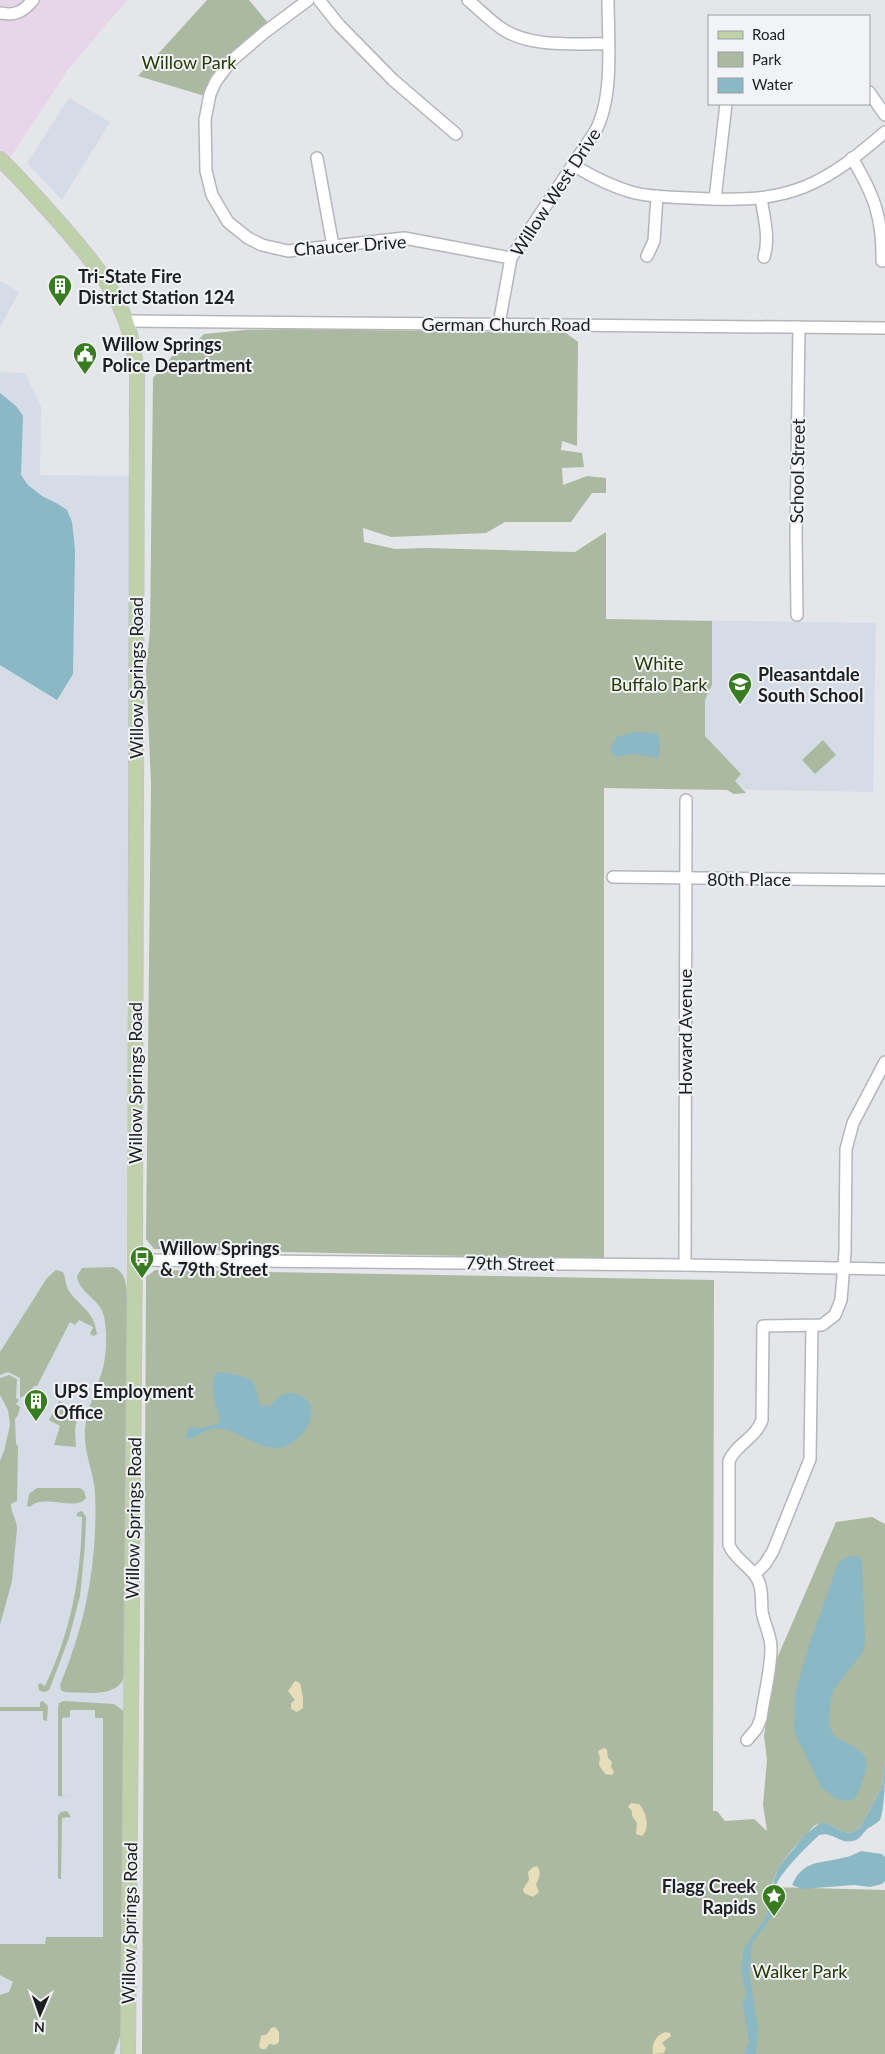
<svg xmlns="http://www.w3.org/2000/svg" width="885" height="2054" font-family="Lato,sans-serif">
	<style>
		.commercial { fill: #e7d6e8 }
		.built { fill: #d6dce6 }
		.green { fill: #acb9a1 }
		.sand { fill: #e7ddb8 }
		.water { fill: #8ab8c4 }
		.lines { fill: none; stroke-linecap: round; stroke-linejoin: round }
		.minor-casing { stroke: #b5b6ba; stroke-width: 14 }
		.major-casing { stroke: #c4c4c5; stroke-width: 16 }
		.minor { stroke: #fff; stroke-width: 11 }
		.major { stroke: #bed1a9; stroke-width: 14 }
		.labels { text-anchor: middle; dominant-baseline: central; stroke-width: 4; stroke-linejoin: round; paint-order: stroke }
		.park-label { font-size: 18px; fill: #233a03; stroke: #f2f3f7 }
		.street-label { font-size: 18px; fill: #1d1e1f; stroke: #f2f3f7 }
		.poi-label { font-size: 18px; font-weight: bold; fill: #1d1e1f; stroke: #f2f3f7; text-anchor: start }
	</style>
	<rect width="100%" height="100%" fill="#e4e6ea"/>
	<polygon class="commercial" points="0,0 127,0 69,68 8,161 0,153"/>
	<g class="built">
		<polygon points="69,98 110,122 62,200 27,163"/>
		<polygon points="0,281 19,292 0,327"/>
		<polygon points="0,372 25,373 41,406 40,475 130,476 123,2054 0,2054"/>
		<polygon points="606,619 876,623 873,792 604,787"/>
	</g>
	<g class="green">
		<polygon points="207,0 249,0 268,23 205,96 138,76"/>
		<polygon points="296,329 566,333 578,342 577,446 562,441 561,450 582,453 584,467 562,468 563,485 587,476 606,478 606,493 592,493 571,522 505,522 486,533 391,537 363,528 364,542 395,549 426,548 575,552 606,532 606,619 712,621 712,685 705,700 705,736 741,774 735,781 746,793 734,794 727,790 604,788 604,1259 154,1249 146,1239 151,784 146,670 150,630 153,378 183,344 199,339 204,334 245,330"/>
		<polygon points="823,740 836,755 815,774 802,760"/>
		<path d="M113,1267C127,1272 127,1289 127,1301L128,1536L124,1610V1676C119,1699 82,1692 64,1692L61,1690L60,1685C86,1623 98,1560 95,1493C94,1471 83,1452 85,1429C87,1408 97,1389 103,1368C107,1352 107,1330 104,1316C100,1299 79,1293 77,1276L82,1268Z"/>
		<path d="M56,1270L63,1272C66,1278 65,1285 69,1291C82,1309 94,1311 97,1334L94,1336L90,1334L93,1327L79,1320L75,1325L70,1322L37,1386H34L29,1393L20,1398V1378L8,1372L0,1375V1352L47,1278Z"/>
		<polygon points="155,1270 714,1280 713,1811 717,1811 725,1821 754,1819 767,1831 763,1805 767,1760 764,1736 775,1663 836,1522 872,1517 885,1524 885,1759 882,1787 860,1828 851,1833 844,1832 827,1823 820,1823 814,1826 792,1850 778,1868 771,1887 885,1890 885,2054 142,2054 146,1277"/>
		<path d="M9,1375L17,1379L16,1398L19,1400L16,1404L20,1407L18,1415L15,1419L16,1444L18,1446L17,1501L11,1504C11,1514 17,1519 17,1529L12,1581L0,1625V1461L4,1451L10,1425L8,1410L0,1395V1378Z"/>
		<polygon points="59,1401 65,1404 63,1408 72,1413 76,1408 78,1409 75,1431 76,1447 54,1445 60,1426 49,1420"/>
		<path d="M37,1488H80L84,1491L86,1498C77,1512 43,1493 30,1507L27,1506L29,1494Z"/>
		<path d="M82,1511L86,1517L85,1546L80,1596L69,1638L50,1688L48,1691L43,1692L39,1690L38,1685L40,1683L45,1686C71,1632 81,1577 82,1517L76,1516L78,1512Z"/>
		<polygon points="43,1701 48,1706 47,1721 43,1720 43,1711 0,1711 0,1707 40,1707 40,1702"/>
		<polygon points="64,1701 114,1704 125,1712 124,2013 121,2034 114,2054 0,2054 0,1995 9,1992 13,1982 0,1975 0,1944 45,1944 46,1937 103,1937 103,1718 95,1718 95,1710 70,1710 70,1717 62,1718 62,1796 71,1797 58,1796 58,1707 59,1703"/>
		<polygon points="67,1811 71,1817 62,1818 61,1879 58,1879 58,1815 61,1812"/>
	</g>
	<g class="sand">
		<polygon points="295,1681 300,1683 303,1698 303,1708 297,1712 291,1709 291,1703 295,1700 288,1691"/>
		<polygon points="604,1748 607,1750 608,1758 612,1762 611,1767 614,1772 612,1775 605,1774 599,1765 600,1758 598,1751"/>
		<path d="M631,1803L639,1804C646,1812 651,1828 642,1836L636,1834L637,1823L632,1816V1811L628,1807Z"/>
		<path d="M537,1866C542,1872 539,1879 536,1884L539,1892L533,1897L524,1893L523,1889L529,1880L528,1872L533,1867Z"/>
		<polygon points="275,2027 279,2032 279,2042 275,2045 269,2044 266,2049 261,2049 259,2046 261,2036 267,2034 271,2028"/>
		<path d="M665,2032L670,2033L671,2036L662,2043L666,2048L664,2053L653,2054C651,2044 656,2035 665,2032Z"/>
	</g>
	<g class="water">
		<polygon points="0,393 16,406 23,416 21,475 28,485 42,496 58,504 67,510 72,522 75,549 73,674 57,700 0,665"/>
		<polygon points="636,732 657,733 660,741 659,758 633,754 617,757 610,750 616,737"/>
		<path d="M219,1372L239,1375L252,1380L257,1391L259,1402L263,1406H270C278,1397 285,1389 299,1395C328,1407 301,1447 277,1448C259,1449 241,1433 223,1429C205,1425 200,1438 187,1439L186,1435L190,1427L202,1428L220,1423C217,1408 210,1391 214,1375Z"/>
		<polygon points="849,1556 860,1557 862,1561 865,1642 863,1652 834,1689 830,1706 829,1726 835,1737 855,1747 863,1754 867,1761 865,1774 856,1798 847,1801 837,1799 822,1788 794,1731 795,1694 807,1651 835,1571 839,1562"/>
		<path d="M885,1759C885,1775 885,1808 880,1820C876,1824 871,1826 867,1829C862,1834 860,1840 852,1841C840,1844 832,1831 819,1835C807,1847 776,1875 774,1892C773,1898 775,1906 775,1912L752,1944L749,1971L758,2029L756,2054H744L749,2042L743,2004L746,1993L741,1967L744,1948L767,1916L770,1892L778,1868L805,1835L820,1823H827L844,1832L851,1833L860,1828L882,1787Z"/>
		<path d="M861,1851L882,1854L885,1857V1881L882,1884L870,1887L854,1885L802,1889L792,1885C804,1859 820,1864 842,1858C849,1857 855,1854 861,1851Z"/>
	</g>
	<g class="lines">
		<g class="minor-casing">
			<g id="minor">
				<polyline points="308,0 265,32 231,61 216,81 210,94 205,120 206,171 212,195 228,222 248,238 262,245 288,251 404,238 511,258"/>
				<polyline points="319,0 339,25 393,80 456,134"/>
				<path d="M468,0C480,10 491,22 504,30C533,48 575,43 608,44"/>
				<path d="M0,13C15,16 23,12 33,0"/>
				<polyline points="869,92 885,115"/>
				<polyline points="317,158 333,246"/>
				<path d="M852,158C874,195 883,218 882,261"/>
				<path d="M573,165C593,177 612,187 635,193C652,197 670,197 688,198C728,200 766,202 804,187C834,175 861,153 885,132"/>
				<path d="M761,198C764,218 770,238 764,257"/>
				<polyline points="715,199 726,104"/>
				<polyline points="647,256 654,241 657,196"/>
				<polyline points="127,321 885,328"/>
				<path d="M499,324L511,258L596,130C614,95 608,39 608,0"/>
				<polyline points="797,615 796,536 799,327"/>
				<polyline points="613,877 885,880"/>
				<polyline points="135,1260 685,1265 885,1269"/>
				<polyline points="685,1265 686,800"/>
				<polyline points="755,1574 765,1564 773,1551 810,1459 812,1326"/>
				<path d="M747,1740L757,1728L761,1718C764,1695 771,1671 771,1648C771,1635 764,1624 762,1611C761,1600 763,1590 758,1580C751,1566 735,1560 729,1545V1461C736,1444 756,1438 762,1420L763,1326L822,1325L835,1315L841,1300L845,1252L846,1149L853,1123L885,1062"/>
			</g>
		</g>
		<g class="major-casing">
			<path id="major" d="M0,159C23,181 44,205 65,229C106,277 132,310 137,376L135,1260L128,2054"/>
		</g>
		<use href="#minor" class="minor"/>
		<use href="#major" class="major"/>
	</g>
	<defs>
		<g id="building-pin" transform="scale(1.25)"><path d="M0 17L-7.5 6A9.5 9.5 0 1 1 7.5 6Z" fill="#377c1f" stroke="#f2f3f7"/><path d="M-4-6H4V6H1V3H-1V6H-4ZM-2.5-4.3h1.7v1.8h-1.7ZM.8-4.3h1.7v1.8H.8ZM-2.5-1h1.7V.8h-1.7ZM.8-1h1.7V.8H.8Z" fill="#fff"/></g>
		<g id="civic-pin" transform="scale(1.25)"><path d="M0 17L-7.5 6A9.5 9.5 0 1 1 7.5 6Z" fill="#377c1f" stroke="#f2f3f7"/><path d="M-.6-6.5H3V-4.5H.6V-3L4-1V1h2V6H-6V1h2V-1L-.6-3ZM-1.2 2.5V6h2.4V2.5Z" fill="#fff"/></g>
		<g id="school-pin" transform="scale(1.25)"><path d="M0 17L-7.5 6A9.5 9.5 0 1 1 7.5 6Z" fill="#377c1f" stroke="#f2f3f7"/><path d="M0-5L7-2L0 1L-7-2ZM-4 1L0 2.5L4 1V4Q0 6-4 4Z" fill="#fff"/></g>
		<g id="bus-pin" transform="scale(1.25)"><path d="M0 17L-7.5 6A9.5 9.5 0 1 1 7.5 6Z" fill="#377c1f" stroke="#f2f3f7"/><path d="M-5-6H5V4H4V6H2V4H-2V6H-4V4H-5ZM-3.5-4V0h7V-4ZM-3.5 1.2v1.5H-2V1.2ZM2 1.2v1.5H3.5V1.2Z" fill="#fff"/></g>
		<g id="sight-pin" transform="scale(1.25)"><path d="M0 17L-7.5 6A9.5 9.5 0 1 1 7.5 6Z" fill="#377c1f" stroke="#f2f3f7"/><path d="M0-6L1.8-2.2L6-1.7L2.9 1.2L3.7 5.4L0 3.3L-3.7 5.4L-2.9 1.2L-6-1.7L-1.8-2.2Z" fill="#fff"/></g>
	</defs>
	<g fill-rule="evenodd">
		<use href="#building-pin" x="60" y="286"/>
		<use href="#civic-pin" x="85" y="354"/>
		<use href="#school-pin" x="740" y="684"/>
		<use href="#bus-pin" x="142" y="1258"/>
		<use href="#building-pin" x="36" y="1401"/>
		<use href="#sight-pin" x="774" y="1896"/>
	</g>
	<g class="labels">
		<g class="park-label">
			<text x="189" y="62">Willow Park</text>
			<text x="659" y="663">White<tspan x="659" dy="21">Buffalo Park</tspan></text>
			<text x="800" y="1971">Walker Park</text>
		</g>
		<g class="street-label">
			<text transform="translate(555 192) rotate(-57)">Willow West Drive</text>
			<text transform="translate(350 245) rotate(-4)">Chaucer Drive</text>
			<text x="506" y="324">German Church Road</text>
			<text transform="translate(797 471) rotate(-89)">School Street</text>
			<text transform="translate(136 678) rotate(-90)">Willow Springs Road</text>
			<text x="749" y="879">80th Place</text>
			<text transform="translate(685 1032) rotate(-90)">Howard Avenue</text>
			<text transform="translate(135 1083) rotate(-90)">Willow Springs Road</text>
			<text transform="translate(510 1263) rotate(1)">79th Street</text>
			<text transform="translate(133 1518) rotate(-89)">Willow Springs Road</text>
			<text transform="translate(129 1923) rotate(-89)">Willow Springs Road</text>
		</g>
		<g class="poi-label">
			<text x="78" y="276">Tri-State Fire<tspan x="78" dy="21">District Station 124</tspan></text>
			<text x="102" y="344">Willow Springs<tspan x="102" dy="21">Police Department</tspan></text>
			<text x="758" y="674">Pleasantdale<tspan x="758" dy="21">South School</tspan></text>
			<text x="160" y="1248">Willow Springs<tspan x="160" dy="21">&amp; 79th Street</tspan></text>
			<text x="54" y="1391">UPS Employment<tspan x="54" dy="21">Office</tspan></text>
			<text x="756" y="1886" text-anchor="end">Flagg Creek<tspan x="756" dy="21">Rapids</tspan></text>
		</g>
	</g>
	<rect x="708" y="15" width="162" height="90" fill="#f2f3f7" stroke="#9d9ea1"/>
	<rect x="718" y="31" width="25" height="8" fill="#bed1a9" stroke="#9d9ea1"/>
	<text x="752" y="40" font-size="15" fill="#1d1e1f">Road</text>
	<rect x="718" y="52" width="25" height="15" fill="#acb9a1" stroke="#9d9ea1"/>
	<text x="752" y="65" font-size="15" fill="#1d1e1f">Park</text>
	<rect x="718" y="78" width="25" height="15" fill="#8ab8c4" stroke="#9d9ea1"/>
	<text x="752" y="90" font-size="15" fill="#1d1e1f">Water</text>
	<g transform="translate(40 2014) rotate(182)" stroke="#f2f3f7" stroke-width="4" paint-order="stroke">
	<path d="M0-4L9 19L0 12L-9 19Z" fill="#1d1e1f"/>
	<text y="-8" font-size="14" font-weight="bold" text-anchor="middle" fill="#1d1e1f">N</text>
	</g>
</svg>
